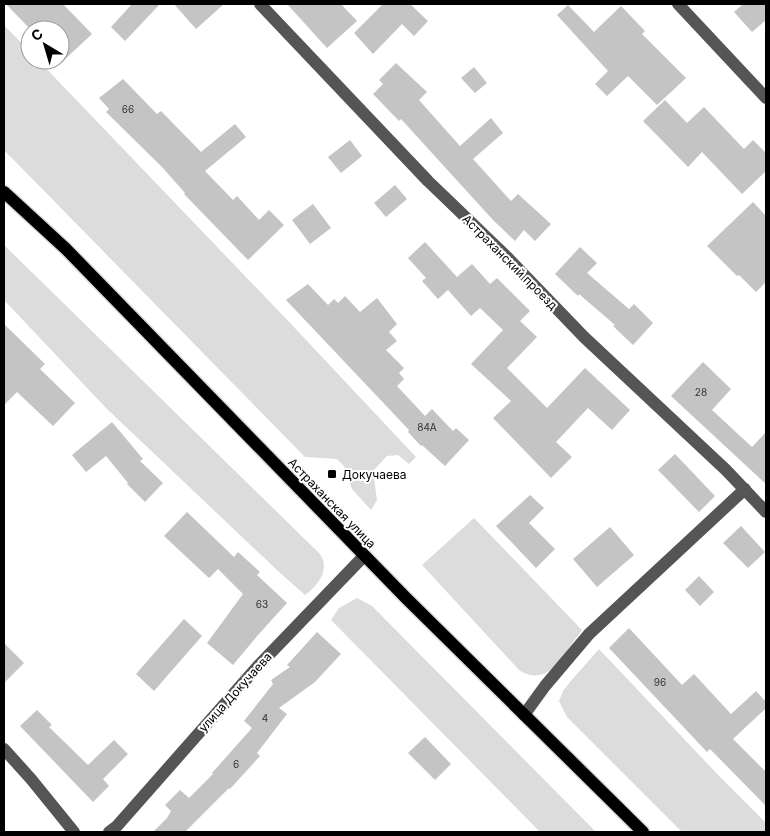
<svg xmlns="http://www.w3.org/2000/svg" width="770" height="836" font-family="Inter,sans-serif">
	<style>
		.green { fill: #dcdcdc }
		.building { fill: #c4c4c4 }
		.lines { fill: none; stroke-linecap: round; stroke-linejoin: round }
		.major-casing { stroke: #dbdbdb; stroke-width: 15 }
		.minor { stroke: #555; stroke-width: 12 }
		.major { stroke: #000; stroke-width: 12 }
		.poi-dot { fill: #000; stroke: #fff; stroke-width: 2 }
		.labels { text-anchor: middle; dominant-baseline: central; stroke-width: 4; stroke-linejoin: round; paint-order: stroke }
		.number-label { font-size: 10px; fill: #313131 }
		.street-label { font-size: 12px; fill: #000; stroke: #fff }
		.poi-label { font-size: 12px; fill: #000; stroke: #fff; text-anchor: start }
	</style>
	<rect width="100%" height="100%" fill="#fff"/>
	<g class="green">
		<polygon points="4,25 30,52 30,60 38,60 292,325 416,457 409,464 398,455 387,456 373,471 377,500 371,510 352,489 344,466 337,459 305,457 4,150"/>
		<path d="M4,245L319,553C331,568 319,585 305,595L278,571L106,408L4,300Z"/>
		<path d="M474,518L582,630C575,639 557,666 549,671C540,677 528,677 519,670L422,565Z"/>
		<polygon points="357,598 372,606 596,832 540,832 331,620 339,608"/>
		<polygon points="599,649 721,778 766,823 766,832 682,832 567,717 559,701 563,691 570,682"/>
	</g>
	<g class="building">
		<polygon points="6,4 63,4 92,34 62,62 60,60 60,30 31,30"/>
		<polygon points="132,4 160,4 125,41 111,27"/>
		<polygon points="174,4 224,4 196,29"/>
		<polygon points="287,4 341,4 357,21 327,48"/>
		<polygon points="383,4 410,4 428,21 414,36 402,24 373,54 354,33"/>
		<polygon points="743,4 766,4 766,20 752,32 734,12"/>
		<polygon points="568,5 594,32 621,6 645,31 642,34 686,78 657,105 628,76 607,96 595,84 608,71 557,15"/>
		<polygon points="396,63 427,92 419,100 460,146 491,118 503,133 473,159 511,201 518,194 551,224 535,241 524,230 515,241 493,220 401,119 399,121 373,94 383,84 379,80"/>
		<polygon points="474,67 487,83 475,93 461,78"/>
		<polygon points="123,79 157,114 161,111 201,152 235,124 246,137 205,171 233,200 237,196 259,220 269,210 284,225 248,260 184,194 185,193 162,167 106,112 109,109 99,98"/>
		<polygon points="665,100 687,123 704,107 744,149 753,140 766,153 766,171 742,194 702,152 688,167 643,121"/>
		<polygon points="350,140 362,156 341,173 328,157"/>
		<polygon points="395,185 407,199 386,217 374,203"/>
		<polygon points="753,202 766,216 766,282 756,292 739,275 737,276 707,246"/>
		<polygon points="313,204 331,228 310,244 292,220"/>
		<polygon points="425,242 457,277 472,264 490,284 497,278 530,311 520,321 537,337 507,368 547,408 585,368 630,410 612,430 588,408 556,442 572,457 551,478 493,418 511,401 471,364 503,330 480,308 471,316 448,290 438,299 422,281 426,278 408,258"/>
		<polygon points="580,247 597,263 587,273 629,309 634,304 653,323 633,345 613,326 615,325 579,294 578,296 555,274"/>
		<polygon points="308,284 328,305 334,299 338,303 345,296 360,312 377,298 397,324 389,332 397,341 386,350 404,368 399,373 404,379 397,386 425,416 432,409 453,431 456,428 469,440 445,466 422,445 421,446 408,432 409,430 286,300"/>
		<polygon points="4,324 45,364 40,369 75,403 53,426 17,392 4,405"/>
		<polygon points="703,362 731,389 712,410 752,447 766,432 766,484 671,396"/>
		<polygon points="112,422 143,459 140,461 163,483 145,502 127,484 128,483 106,456 86,472 72,455"/>
		<polygon points="675,454 715,496 699,512 658,470"/>
		<polygon points="530,495 544,508 529,523 555,549 536,568 496,526"/>
		<polygon points="187,512 234,557 238,552 260,572 257,575 287,603 258,635 233,665 207,643 243,594 218,569 209,578 164,536"/>
		<polygon points="741,526 765,552 748,568 723,543"/>
		<polygon points="610,527 634,555 597,587 573,559"/>
		<polygon points="699,576 714,592 700,606 685,590"/>
		<polygon points="184,619 202,636 154,691 136,674"/>
		<polygon points="629,628 682,685 694,674 731,714 756,691 766,702 766,708 733,739 766,772 766,806 710,749 707,752 609,648"/>
		<polygon points="317,632 341,654 315,682 279,708 287,714 257,753 260,756 230,789 229,788 185,832 153,832 167,818 171,811 165,805 180,790 189,798 213,774 212,773 252,728 244,721 273,684 271,680 290,667 287,665"/>
		<polygon points="4,643 24,663 4,683"/>
		<polygon points="37,710 52,725 49,727 88,765 114,740 128,754 103,779 109,786 93,802 20,726"/>
		<polygon points="425,737 451,764 435,780 408,753"/>
	</g>
	<g class="lines">
		<g class="major-casing">
			<polyline id="major" points="4,192 66,249 406,598 643,832"/>
		</g>
		<g class="minor">
			<polyline points="260,4 428,181 507,257 584,337 726,470 766,512"/>
			<polyline points="678,4 766,98"/>
			<polyline points="524,715 545,686 589,634 745,489"/>
			<polyline points="4,749 31,779 74,832"/>
			<polyline points="109,832 117,826 258,666 364,556"/>
		</g>
		<use href="#major" class="major"/>
	</g>
	<rect class="poi-dot" x="327" y="469" width="10" height="10" rx="2.5"/>
	<g class="labels">
		<g class="number-label">
			<text x="128" y="109">66</text>
			<text x="701" y="392">28</text>
			<text x="427" y="427">84А</text>
			<text x="262" y="604">63</text>
			<text x="660" y="682">96</text>
			<text x="265" y="718">4</text>
			<text x="236" y="764">6</text>
		</g>
		<g class="street-label">
			<text transform="translate(510 262) rotate(45)">Астраханский проезд</text>
			<text transform="translate(332 503) rotate(46)">Астраханская улица</text>
			<text transform="translate(235 692) rotate(-48)">улица Докучаева</text>
		</g>
		<g class="poi-label">
			<text x="342" y="474">Докучаева</text>
		</g>
	</g>
	<rect width="770" height="836" fill="none" stroke="#000000" stroke-width="10"/>
	<g transform="translate(45 45) rotate(322)"><circle r="24" fill="#ffffff" stroke="#999999"/>
	<path d="M0-4L9 19L0 12L-9 19Z" fill="#000000"/>
	<text y="-8" font-size="14" font-weight="bold" text-anchor="middle" fill="#000000">С</text>
	</g>
</svg>
